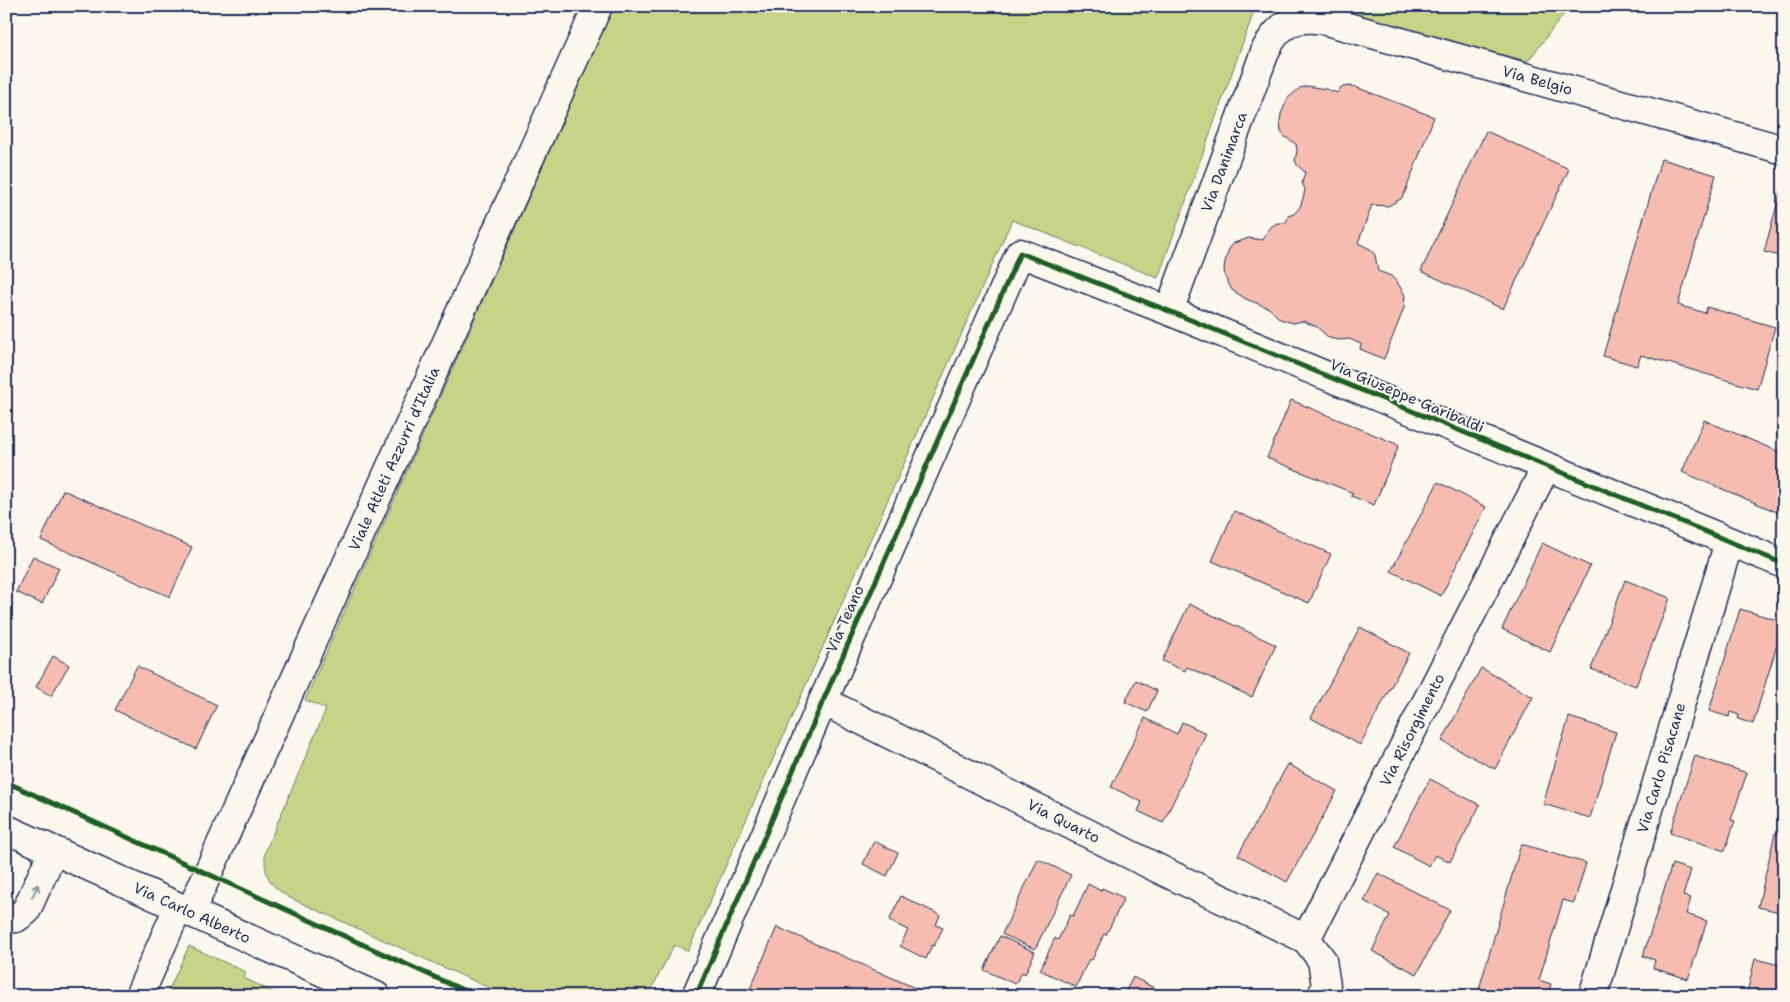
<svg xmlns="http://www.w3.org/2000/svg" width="1790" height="1002" font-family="'Shantell Sans',sans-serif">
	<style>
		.green { fill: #c6d488; stroke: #708273 }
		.building { fill: #f6bcaf; stroke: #1b2f5e }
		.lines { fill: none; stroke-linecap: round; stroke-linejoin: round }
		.minor-casing { stroke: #1b2f5e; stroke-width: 31 }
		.minor { stroke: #fbf7ec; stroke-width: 28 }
		.cycleway-casing { stroke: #fbf7ec; stroke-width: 8 }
		.cycleway { stroke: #1b5e20; stroke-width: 5 }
		.oneway { stroke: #8b93a5 }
		.labels { text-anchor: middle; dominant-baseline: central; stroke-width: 4; stroke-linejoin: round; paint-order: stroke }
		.street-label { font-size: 15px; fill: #1b2f5e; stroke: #fbf7ec }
	</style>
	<rect width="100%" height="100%" fill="#fbf7ec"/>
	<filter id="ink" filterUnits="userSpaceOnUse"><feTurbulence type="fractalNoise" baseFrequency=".02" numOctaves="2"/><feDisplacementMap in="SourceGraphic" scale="10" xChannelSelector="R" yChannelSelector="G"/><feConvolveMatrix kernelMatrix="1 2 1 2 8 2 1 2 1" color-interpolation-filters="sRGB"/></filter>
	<g filter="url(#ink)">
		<g class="green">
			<path d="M614,6H1256L1158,278L1012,220L688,951L674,945L648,996H507L290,898C269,885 264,877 265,852L326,709L305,700Z"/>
			<polygon points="1290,6 1570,6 1528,61"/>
			<polygon points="189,946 246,972 244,978 281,996 166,996"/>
		</g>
		<g class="building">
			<polygon points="1307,86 1326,89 1337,93 1341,87 1353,86 1434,117 1405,192 1401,199 1388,206 1372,205 1358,243 1370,249 1375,255 1378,271 1391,276 1397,282 1405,295 1404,308 1384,359 1360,349 1361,344 1349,339 1339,340 1329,338 1317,327 1303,321 1293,323 1280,319 1269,308 1246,299 1232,290 1225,277 1224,269 1225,262 1229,249 1234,243 1249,238 1263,240 1267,232 1271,227 1277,223 1286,223 1288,216 1294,214 1300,207 1304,195 1305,189 1302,183 1305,172 1297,165 1295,160 1297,151 1296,144 1285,137 1281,132 1280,121 1281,114 1288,98 1300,88"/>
			<polygon points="1486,131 1569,169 1503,309 1421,271"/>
			<polygon points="1661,159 1716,175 1678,305 1705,313 1707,307 1775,327 1757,389 1641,355 1637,366 1603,356"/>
			<polygon points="1781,190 1784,191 1784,257 1764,252"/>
			<polygon points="1291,400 1399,445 1374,505 1351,496 1353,493 1267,458"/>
			<polygon points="1704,420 1784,454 1784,515 1682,472"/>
			<polygon points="1438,482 1486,507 1441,596 1391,571"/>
			<polygon points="63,490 192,547 170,597 41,540"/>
			<polygon points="1234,511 1331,554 1309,603 1212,561"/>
			<polygon points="1542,543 1590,566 1550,652 1502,629"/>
			<polygon points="33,556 59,568 42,604 16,592"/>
			<polygon points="1625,580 1670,598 1636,686 1591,669"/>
			<polygon points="1189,604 1276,645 1252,697 1187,667 1185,671 1162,661"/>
			<polygon points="1740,609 1784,622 1753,724 1738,719 1739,715 1730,712 1729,717 1709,711"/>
			<polygon points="1360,627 1409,653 1360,745 1311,718"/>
			<polygon points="53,656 69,665 51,696 36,687"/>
			<polygon points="137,666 217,705 196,749 115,710"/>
			<polygon points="1481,668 1533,697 1495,769 1442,741"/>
			<polygon points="1136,680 1157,691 1147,712 1125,702"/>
			<polygon points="1569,717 1616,732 1590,818 1543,804"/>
			<polygon points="1145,718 1177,734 1182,722 1206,733 1163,823 1138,811 1142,802 1111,787"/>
			<polygon points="1695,756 1747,773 1731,820 1735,821 1725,851 1670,833"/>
			<polygon points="1288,764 1337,791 1287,882 1238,855"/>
			<polygon points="1430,779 1480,805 1450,862 1435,855 1429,866 1394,847"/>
			<polygon points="1784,826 1784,913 1758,907 1775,833 1782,835"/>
			<polygon points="874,841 898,853 887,876 863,864"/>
			<polygon points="1521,844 1586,863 1574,903 1563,900 1539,980 1551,984 1547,996 1477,996"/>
			<polygon points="1038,859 1071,875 1035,949 1002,934"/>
			<polygon points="1672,864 1691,870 1683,896 1691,898 1686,914 1707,921 1688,979 1653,968 1655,960 1643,956"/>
			<polygon points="1378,873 1450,910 1417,974 1372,951 1390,915 1364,901"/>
			<polygon points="1088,884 1101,891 1102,888 1124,898 1106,935 1104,934 1092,960 1089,959 1076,987 1040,970 1055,938 1058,940 1070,915 1073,916"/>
			<polygon points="901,896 940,915 936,925 943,928 934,946 932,945 926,959 900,946 908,930 889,921"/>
			<polygon points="777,927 929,994 928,996 747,996"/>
			<polygon points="1000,936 1035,952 1025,974 1022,972 1015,984 984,970"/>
			<polygon points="1755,959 1784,966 1784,996 1740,996 1741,992 1747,993"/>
			<polygon points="1133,977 1170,996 1123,996"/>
		</g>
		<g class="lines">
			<g class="minor-casing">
				<g id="minor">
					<path id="s1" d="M1169,311L1266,49C1279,24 1295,15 1323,20L1784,150"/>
					<path id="s2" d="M823,701L1167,873L1306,939"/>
					<path id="s3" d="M6,829L376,996"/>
					<path id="s4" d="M190,913L598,6"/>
					<polyline points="6,919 16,918 26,911 53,851"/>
					<polyline points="139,996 178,908"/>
					<polyline points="696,996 823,701 1020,253 1169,311 1784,564"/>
					<path id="s5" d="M1322,996L1326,986L1322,960L1306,939L1546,467"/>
					<path id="s6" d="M1593,996L1729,542"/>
				</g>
			</g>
			<use href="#minor" class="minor"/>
			<g class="cycleway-casing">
				<g id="cycleway">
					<polyline points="6,782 476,996"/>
					<polyline points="696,996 823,701 1020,253 1169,311 1784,564"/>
				</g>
			</g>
			<use href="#cycleway" class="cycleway"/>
		</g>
		<defs><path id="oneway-shaft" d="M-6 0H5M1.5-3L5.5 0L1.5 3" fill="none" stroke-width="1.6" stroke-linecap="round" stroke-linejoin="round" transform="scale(1.25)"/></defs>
		<use class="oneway" href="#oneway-shaft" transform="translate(35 891) rotate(-66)"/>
	</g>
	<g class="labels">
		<g class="street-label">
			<text stroke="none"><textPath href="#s1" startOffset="572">Via Belgio</textPath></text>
			<text stroke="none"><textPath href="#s1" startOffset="159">Via Danimarca</textPath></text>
			<text transform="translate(1407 396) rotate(23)">Via Giuseppe Garibaldi</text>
			<text stroke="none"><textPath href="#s4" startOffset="498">Viale Atleti Azzurri d'Italia</textPath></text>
			<text transform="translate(845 619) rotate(-66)">Via Teano</text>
			<text stroke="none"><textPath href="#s5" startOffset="298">Via Risorgimento</textPath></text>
			<text stroke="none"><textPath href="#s6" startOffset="238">Via Carlo Pisacane</textPath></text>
			<text stroke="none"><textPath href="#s2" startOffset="269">Via Quarto</textPath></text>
			<text stroke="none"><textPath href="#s3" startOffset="204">Via Carlo Alberto</textPath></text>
		</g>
	</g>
	<rect width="1790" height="1002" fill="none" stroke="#fbf7ec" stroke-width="25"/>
	<rect x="12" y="12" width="1765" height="977" fill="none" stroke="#1b2f5e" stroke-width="2" filter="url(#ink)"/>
</svg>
